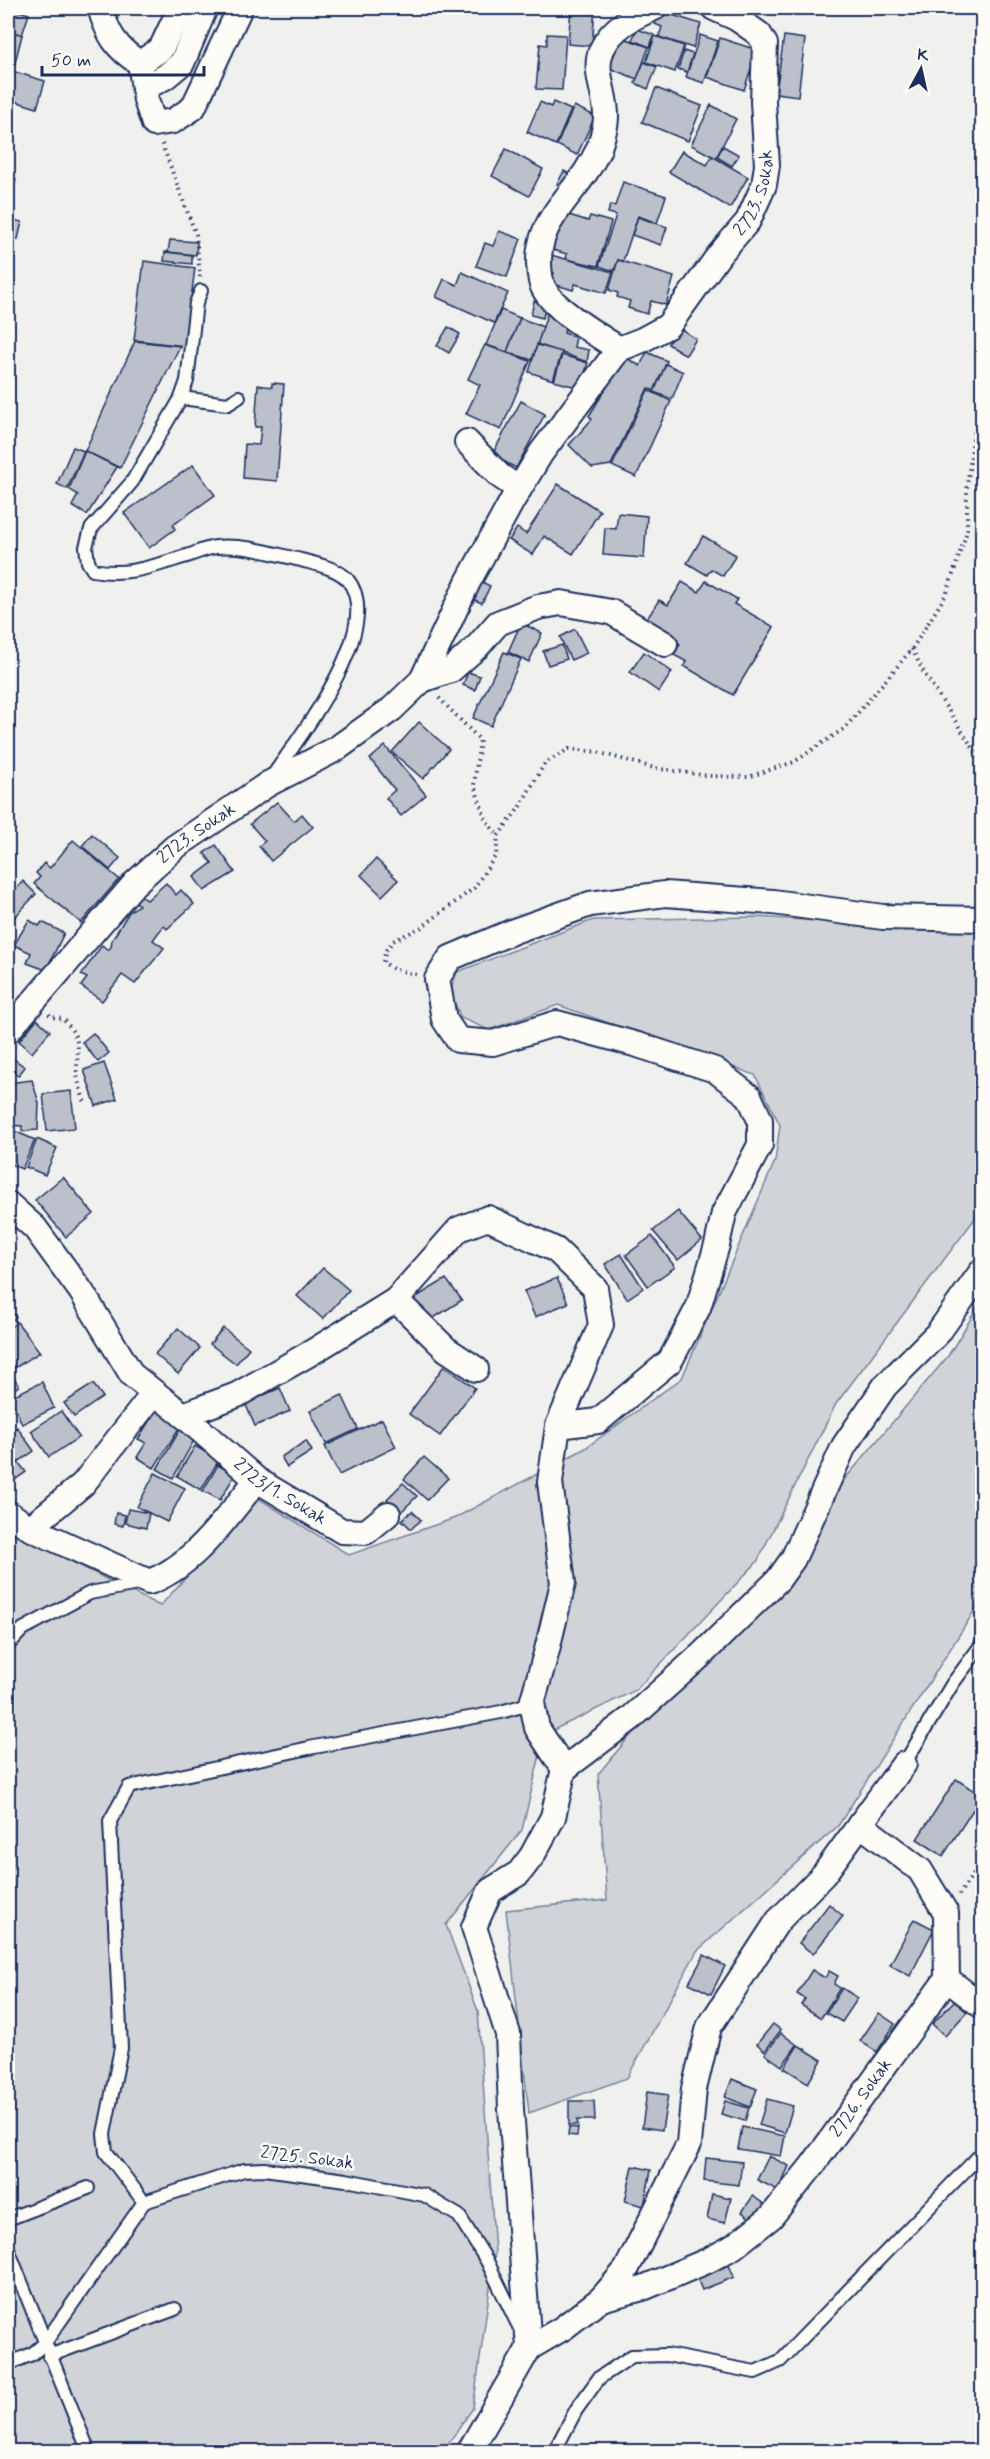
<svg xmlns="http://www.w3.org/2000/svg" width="990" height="2459" font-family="Mynerve,sans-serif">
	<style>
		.green { fill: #d0d3d8; stroke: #76819b; stroke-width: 1.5 }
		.building { fill: #bbc0ca; stroke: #1b2f5e; stroke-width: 1.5 }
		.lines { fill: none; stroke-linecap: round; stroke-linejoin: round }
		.lane-casing { stroke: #1b2f5e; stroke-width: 16 }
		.street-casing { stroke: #1b2f5e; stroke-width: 28 }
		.path { stroke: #1b2f5e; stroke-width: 4; stroke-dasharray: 1.5 4.5; stroke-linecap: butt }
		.lane { stroke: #fdfcf7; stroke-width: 12 }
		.street { stroke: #fdfcf7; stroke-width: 24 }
		.labels { text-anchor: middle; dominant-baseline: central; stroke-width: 5; stroke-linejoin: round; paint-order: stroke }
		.street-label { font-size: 18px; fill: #1b2f5e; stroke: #fdfcf7 }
	</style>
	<rect width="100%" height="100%" fill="#f0f0ee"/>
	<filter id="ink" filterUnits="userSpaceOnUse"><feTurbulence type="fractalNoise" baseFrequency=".0167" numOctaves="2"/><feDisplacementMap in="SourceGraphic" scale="12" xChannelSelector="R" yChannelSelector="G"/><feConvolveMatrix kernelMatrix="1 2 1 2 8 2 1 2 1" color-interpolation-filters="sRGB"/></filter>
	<g filter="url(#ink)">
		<g class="green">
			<polygon points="755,917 982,931 982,1209 836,1404 757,1562 636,1690 545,1734 522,1830 446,1925 478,2011 495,2252 473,2408 443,2451 8,2451 8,1525 41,1546 160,1606 258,1498 349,1555 455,1518 584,1449 682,1378 775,1161 780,1125 755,1075 558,1005 489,1030 461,1018 450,992 457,972 593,920"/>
			<polygon points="982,1300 982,1599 838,1826 697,1951 627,2078 529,2113 506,1910 607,1900 598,1774 948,1356"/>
		</g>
		<g class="building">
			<polygon points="8,8 29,14 22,35 8,30"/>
			<polygon points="571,8 595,8 592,46 568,44"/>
			<polygon points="659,11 701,24 693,48 659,37 662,27 655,24"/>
			<polygon points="637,29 654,35 650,47 632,40"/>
			<polygon points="8,30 22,35 8,90"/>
			<polygon points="547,34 566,35 562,90 536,89 540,44 547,45"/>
			<polygon points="700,35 718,41 704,83 686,77"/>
			<polygon points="655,36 684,46 675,72 646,62"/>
			<polygon points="784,36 805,39 798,96 776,93"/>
			<polygon points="621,37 649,47 637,79 609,68"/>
			<polygon points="720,38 757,50 744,90 707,77"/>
			<polygon points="684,51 693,54 687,72 678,69"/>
			<polygon points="644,62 657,67 648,89 635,83"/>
			<polygon points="15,72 45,81 37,108 8,99"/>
			<polygon points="656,88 702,106 688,141 642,122"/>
			<polygon points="540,102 551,107 553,102 571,110 556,145 527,132"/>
			<polygon points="711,105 736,119 716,158 691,145"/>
			<polygon points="574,106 595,116 577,155 557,145"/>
			<polygon points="8,137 15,138 10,177 8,177"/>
			<polygon points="723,146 739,155 732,166 717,157"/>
			<polygon points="506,149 543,169 529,196 492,176"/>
			<polygon points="682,151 707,165 712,156 748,177 730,208 669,172"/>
			<polygon points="564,171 572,176 566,189 557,184"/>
			<polygon points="8,178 16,179 14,189 8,188"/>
			<polygon points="623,182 666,196 657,223 638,216 623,261 618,260 614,271 599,266 616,215 608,213 610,205 615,206"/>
			<polygon points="566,214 588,221 590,216 611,222 598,266 566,259 567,254 553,250 558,225 562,227"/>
			<polygon points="638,217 667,227 661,245 632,235"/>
			<polygon points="8,219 22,222 18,239 8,237"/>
			<polygon points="499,231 521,239 507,277 476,266 485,243 493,246"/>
			<polygon points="170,240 197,242 196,255 168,252"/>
			<polygon points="165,252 192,255 192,264 164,261"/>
			<polygon points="551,255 613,272 606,293 575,284 573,290 550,283 554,273 546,270"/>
			<polygon points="8,257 14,258 8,280"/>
			<polygon points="618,260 674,277 666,305 651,301 647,314 628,308 630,301 617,297 618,293 609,290"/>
			<polygon points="144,261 195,268 185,346 134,340"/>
			<polygon points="462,272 508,293 494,323 436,297 444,279 457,285"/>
			<polygon points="534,301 546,303 543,318 531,315"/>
			<polygon points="501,310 520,318 507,352 486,345"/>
			<polygon points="548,312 568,318 564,333 576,337 574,347 589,350 587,362 537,344"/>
			<polygon points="520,318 543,327 532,360 507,352"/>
			<polygon points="448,327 460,334 449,353 437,346"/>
			<polygon points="678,327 696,339 686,355 668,344"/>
			<polygon points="135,341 180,346 120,468 85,451"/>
			<polygon points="485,345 530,361 501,430 466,414 480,385 468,379"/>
			<polygon points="537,345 562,352 553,380 529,372"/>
			<polygon points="647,352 667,361 654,391 648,388 611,465 592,468 569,445 592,419 589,416 625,357 640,366"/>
			<polygon points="562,355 588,363 580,388 554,381"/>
			<polygon points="666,364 683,372 672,399 654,392"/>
			<polygon points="272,383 284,384 277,481 243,478 245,444 259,445 261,427 255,427 258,385 272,387"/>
			<polygon points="648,390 671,401 636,477 612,466"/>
			<polygon points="521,401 545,414 516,468 492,455"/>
			<polygon points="73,447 84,451 67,489 57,484"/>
			<polygon points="85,451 117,467 87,515 72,506 78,495 69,489"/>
			<polygon points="193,465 215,495 173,525 175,529 149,548 124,513"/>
			<polygon points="558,484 600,511 573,554 544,536 533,555 509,540 517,528 526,534"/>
			<polygon points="618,513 647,516 644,558 603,555 605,528 616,529"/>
			<polygon points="703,536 736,555 723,576 711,569 707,575 687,563"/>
			<polygon points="480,581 490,586 482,603 472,599"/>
			<polygon points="706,581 737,599 734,604 774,627 733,695 684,666 687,662 674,655 680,644 645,622 659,600 668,605 682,582 699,592"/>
			<polygon points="521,623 542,633 529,662 508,652"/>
			<polygon points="575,629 587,653 571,660 560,637"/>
			<polygon points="562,645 567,659 548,665 543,651"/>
			<polygon points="504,652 521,659 491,726 473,718"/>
			<polygon points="644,652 672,672 659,692 630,672"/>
			<polygon points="468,672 480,676 475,690 463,685"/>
			<polygon points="419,722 449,749 423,779 392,752"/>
			<polygon points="385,746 426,795 401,816 386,798 395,790 370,759"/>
			<polygon points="277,802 294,821 302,814 313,827 271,861 259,846 265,841 250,824"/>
			<polygon points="92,834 120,858 110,870 82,846"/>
			<polygon points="73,840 119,879 81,923 34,884 40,877 36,873 44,863 50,868"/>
			<polygon points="216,845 235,872 204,891 194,877 212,863 204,853"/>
			<polygon points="376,859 398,880 382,896 361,875"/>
			<polygon points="23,881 36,894 11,921 8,918 8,898"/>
			<polygon points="166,883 176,895 181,890 194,904 167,929 164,926 158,933 153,940 164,948 135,984 122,975 102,1001 81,986 87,978 81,975 102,945 108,950 111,947 112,940 129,912 139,905 134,900 140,895 147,900"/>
			<polygon points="29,920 39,926 42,922 64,933 46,970 27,963 31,953 14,945"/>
			<polygon points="37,1019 50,1031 32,1053 19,1041"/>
			<polygon points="93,1033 109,1053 98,1062 82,1042"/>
			<polygon points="11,1057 25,1067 18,1076 8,1068 8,1062"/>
			<polygon points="104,1063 117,1099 96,1106 84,1070"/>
			<polygon points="32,1080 39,1103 38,1130 22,1131 22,1126 8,1125 8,1083"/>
			<polygon points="71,1091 75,1128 47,1131 43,1094"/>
			<polygon points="12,1130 35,1140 22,1169 8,1163 8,1131 11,1132"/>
			<polygon points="37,1139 57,1148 45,1175 26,1167"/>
			<polygon points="63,1177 94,1214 66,1237 35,1200"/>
			<polygon points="678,1211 702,1240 678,1260 653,1231"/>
			<polygon points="652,1236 675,1267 648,1286 626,1255"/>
			<polygon points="621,1254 643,1288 627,1299 605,1264"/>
			<polygon points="323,1268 349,1290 323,1319 297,1296"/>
			<polygon points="557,1278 568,1303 535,1317 524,1291"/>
			<polygon points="446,1279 462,1300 429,1321 413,1299"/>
			<polygon points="8,1307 16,1317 8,1324"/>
			<polygon points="17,1322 40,1352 10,1371 19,1386 8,1393 8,1329"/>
			<polygon points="178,1328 200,1348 178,1374 155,1354"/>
			<polygon points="223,1328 249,1348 236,1364 210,1344"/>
			<polygon points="444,1366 475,1388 440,1436 409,1414"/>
			<polygon points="42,1382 54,1408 22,1424 10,1397"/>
			<polygon points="93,1384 103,1397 74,1417 64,1403"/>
			<polygon points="280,1388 290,1411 255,1426 245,1403"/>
			<polygon points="342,1395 358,1429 326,1444 310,1411"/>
			<polygon points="156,1410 181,1425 154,1468 137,1457 146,1443 138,1439"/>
			<polygon points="61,1411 79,1437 49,1457 31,1431"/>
			<polygon points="382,1419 396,1447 339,1475 325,1446"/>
			<polygon points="182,1426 197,1435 173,1478 157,1469"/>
			<polygon points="17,1427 34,1451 8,1469 8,1434"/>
			<polygon points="306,1441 312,1451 287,1467 281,1457"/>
			<polygon points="195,1446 219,1460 201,1490 177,1476"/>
			<polygon points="424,1457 448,1478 427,1500 404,1479"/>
			<polygon points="19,1463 26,1472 13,1481 8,1470"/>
			<polygon points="218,1465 235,1475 220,1500 203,1491"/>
			<polygon points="155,1473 185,1488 167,1522 137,1507"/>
			<polygon points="403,1483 417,1496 401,1512 387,1499"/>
			<polygon points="128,1509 149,1513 146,1528 125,1523"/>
			<polygon points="412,1511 421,1520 411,1529 402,1520"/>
			<polygon points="116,1513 125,1515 123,1526 114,1524"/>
			<polygon points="956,1779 982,1796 943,1856 917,1839"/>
			<polygon points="829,1904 843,1916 813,1954 799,1943"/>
			<polygon points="914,1919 934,1929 910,1976 890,1965"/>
			<polygon points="704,1955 725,1966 711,1994 689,1983"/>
			<polygon points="812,1970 825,1978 829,1971 838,1976 834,1984 840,1988 821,2018 801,2005 805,1999 797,1994"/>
			<polygon points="842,1988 858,1998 842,2022 826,2013"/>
			<polygon points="954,2001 967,2012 945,2036 932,2024"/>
			<polygon points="879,2013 895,2024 877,2052 860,2041"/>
			<polygon points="773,2024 781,2030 765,2051 757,2044"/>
			<polygon points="781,2033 797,2045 782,2066 765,2054"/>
			<polygon points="798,2045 822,2060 808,2083 784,2068"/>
			<polygon points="732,2079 757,2089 750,2107 725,2097"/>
			<polygon points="647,2092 668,2095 662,2130 642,2127"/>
			<polygon points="767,2099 793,2106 785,2133 759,2125"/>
			<polygon points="569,2101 594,2101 595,2120 577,2120 578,2125 569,2125"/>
			<polygon points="725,2101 749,2108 745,2121 721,2114"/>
			<polygon points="569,2127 578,2128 577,2136 568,2135"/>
			<polygon points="742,2127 785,2136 781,2156 738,2149"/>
			<polygon points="769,2156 789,2166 778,2190 757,2180"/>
			<polygon points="706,2158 742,2162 739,2185 704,2181"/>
			<polygon points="633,2166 651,2170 644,2206 625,2201"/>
			<polygon points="712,2194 731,2198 725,2223 707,2219"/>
			<polygon points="753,2196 765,2205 754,2221 742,2212"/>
			<polygon points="729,2265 734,2277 702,2290 697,2278"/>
		</g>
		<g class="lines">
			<g class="lane-casing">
				<g id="lane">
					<path d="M201,291L196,303L187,381L181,398L132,482L91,529L86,547L88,562L93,570C129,577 156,565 190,555C198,552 207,548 216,547C244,544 274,554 301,560C315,564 337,568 347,579C387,626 299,737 272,777"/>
					<polyline points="181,398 228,404 239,397"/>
					<polyline points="8,1645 23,1629 90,1593 143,1583"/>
					<polyline points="904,1764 953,1683 982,1644"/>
					<polyline points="144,2202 106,2152 104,2134 121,2048 110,1821 129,1787 309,1748 501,1712 532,1703"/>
					<polyline points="8,2219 88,2188"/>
					<polyline points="8,2249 89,2452"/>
					<polyline points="49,2356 175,2309"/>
					<polyline points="8,2364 32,2354 44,2344 144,2202 244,2170 264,2169 346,2180 424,2195 459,2216 487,2261 522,2333"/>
					<polyline points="554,2452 576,2410 599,2378 632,2356 667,2355 755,2372 780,2361 982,2153"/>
				</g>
			</g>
			<g class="street-casing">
				<g id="street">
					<path d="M100,8C108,34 116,49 140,63L161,49L176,17L177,8"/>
					<polyline points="140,63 146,100 154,124 173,121 193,108 240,8"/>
					<polyline points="144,88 165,77 182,63 205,8"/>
					<path d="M619,349C597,334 546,306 541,281C528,219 578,198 599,148C602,139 606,126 606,117C607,95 592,70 602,49C612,27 633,17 654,8"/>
					<polyline points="467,442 500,476 519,489"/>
					<polyline points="422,680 451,670 477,647 498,623 538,607 561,603 611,612 665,644"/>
					<path id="s1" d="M8,1031L135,883L175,847L268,784L336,749L392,709L422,680L468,582L512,501L541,453L619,349L642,340L668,326L719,255L748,221L764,185L767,165L763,102L765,44L759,34L736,18L714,8"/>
					<polyline points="8,1204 35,1228 81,1291 132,1375 183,1415 237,1395 314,1351 396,1300 459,1229 488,1218 556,1250 595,1288 601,1325 558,1426 550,1482 563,1583 547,1650 532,1703 537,1728 564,1769 553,1817 532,1856 519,1873 490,1891 474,1927 508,2034 511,2109 529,2348"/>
					<polyline points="396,1300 446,1349 476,1369"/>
					<path id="s2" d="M183,1415L257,1480L342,1531L366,1532L388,1514"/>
					<polyline points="558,1426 598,1421 670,1361 698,1308 717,1245 724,1213 760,1145 760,1120 749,1096 715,1070 638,1045 557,1023 493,1043 458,1040 444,1019 437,979 450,958 514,931 590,904 665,894 773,902 883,917 982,919"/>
					<path d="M8,1513L30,1528L149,1582C194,1566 227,1516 257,1480"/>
					<polyline points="30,1528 83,1484 154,1393"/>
					<polyline points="564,1769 630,1719 700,1656 778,1580 793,1559 844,1446 885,1386 938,1333 982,1271"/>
					<polyline points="947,1979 982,2006"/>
					<path id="s3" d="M601,2299L643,2288L707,2261L733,2247L771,2217L812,2166L947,1979L946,1913L920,1870L860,1824"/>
					<polyline points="469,2452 529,2348 563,2328 601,2299 626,2270 689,2144 694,2089 709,2027 778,1921 824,1874 904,1764"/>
				</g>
			</g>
			<g class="path">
				<polyline points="162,144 196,235 200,277"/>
				<polyline points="912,649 924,673 982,762"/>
				<polyline points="439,698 480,740 474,785 486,820 498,836"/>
				<polyline points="416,974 393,969 383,962 386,950 393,941 422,927 474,888 496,855 498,836 519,808 545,763 569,749 597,752 654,768 709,776 748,777 794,762 845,728 912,649 947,593 967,531 967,487 974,432 982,416"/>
				<path d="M49,1014L51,1017L64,1019C84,1045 76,1046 77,1074C78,1083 82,1094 85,1103"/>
				<polyline points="959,1895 982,1861"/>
			</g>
			<use href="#lane" class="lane"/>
			<use href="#street" class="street"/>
		</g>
	</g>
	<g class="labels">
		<g class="street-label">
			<text stroke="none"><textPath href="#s1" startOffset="1150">2723. Sokak</textPath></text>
			<text stroke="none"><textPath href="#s1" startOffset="274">2723. Sokak</textPath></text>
			<text stroke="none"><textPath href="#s2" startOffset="124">2723/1. Sokak</textPath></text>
			<text stroke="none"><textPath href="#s3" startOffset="340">2726. Sokak</textPath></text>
			<text transform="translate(307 2158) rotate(7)">2725. Sokak</text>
		</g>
	</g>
	<rect width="990" height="2459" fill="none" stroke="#fdfcf7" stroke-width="30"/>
	<rect x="15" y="15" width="960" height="2429" fill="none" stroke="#1b2f5e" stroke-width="2" filter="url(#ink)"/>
	<g transform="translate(921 69) rotate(8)" stroke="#fdfcf7" stroke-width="4.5" paint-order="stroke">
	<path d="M0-4.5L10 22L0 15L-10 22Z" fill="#1b2f5e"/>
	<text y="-9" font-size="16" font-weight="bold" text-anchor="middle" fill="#1b2f5e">K</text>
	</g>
	<path d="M42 66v9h162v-9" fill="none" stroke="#1b2f5e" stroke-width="3"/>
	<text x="51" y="66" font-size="18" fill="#1b2f5e" stroke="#fdfcf7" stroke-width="4.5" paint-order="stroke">50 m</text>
</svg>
